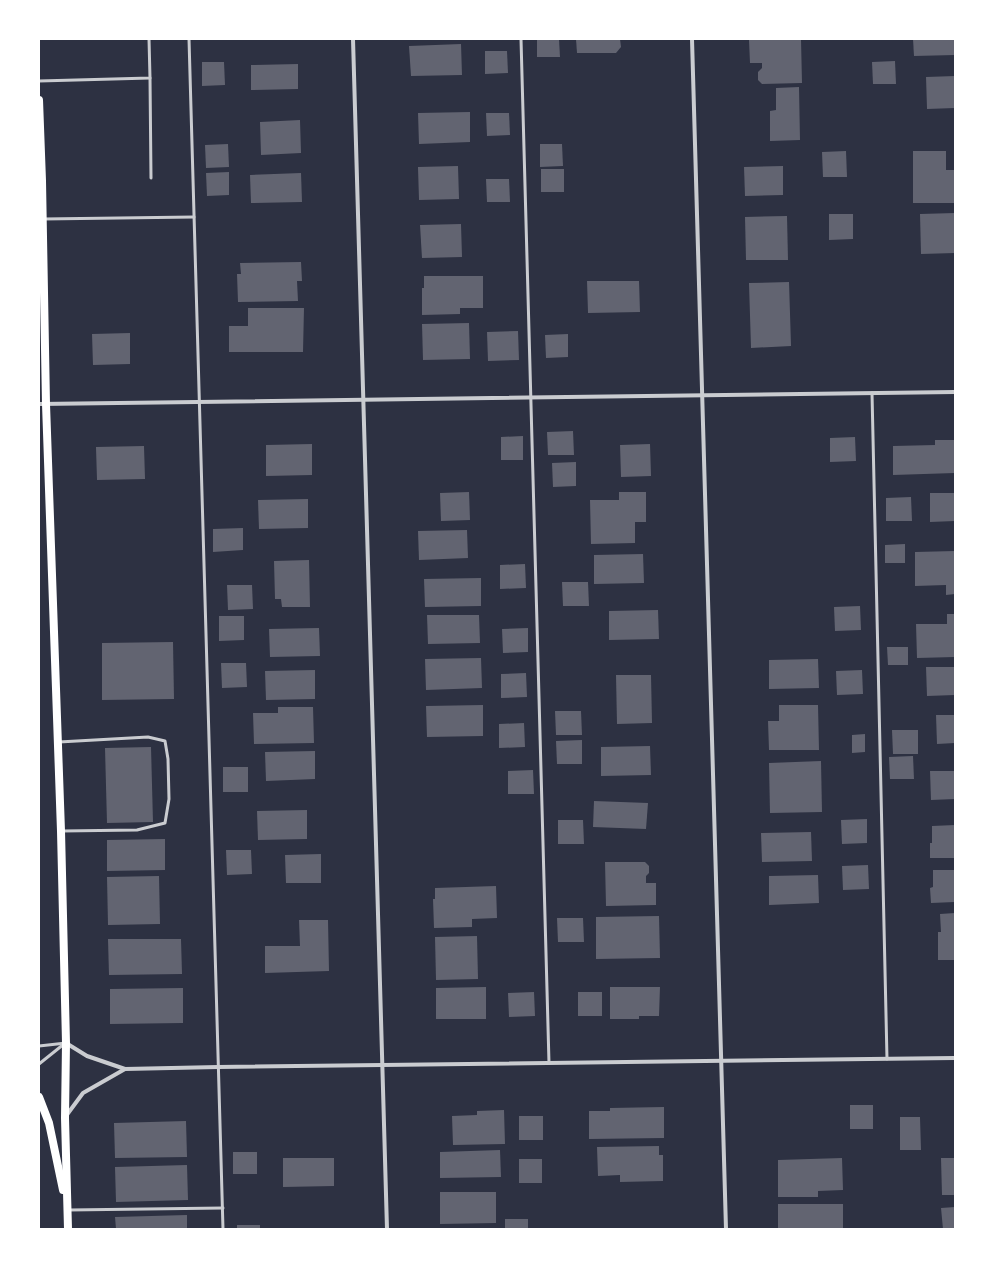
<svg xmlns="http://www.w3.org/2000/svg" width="994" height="1268" font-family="Manrope,sans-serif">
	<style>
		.building { fill: #626471 }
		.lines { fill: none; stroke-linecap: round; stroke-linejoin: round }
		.service { stroke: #caccd0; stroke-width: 3 }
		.minor { stroke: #caccd0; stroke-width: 4 }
		.secondary { stroke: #fff; stroke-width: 8 }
	</style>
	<rect width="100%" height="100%" fill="#2d3142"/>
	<g class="building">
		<polygon points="537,39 559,39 560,57 537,57"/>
		<polygon points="576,39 620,39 621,47 616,53 577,53"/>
		<polygon points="801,39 802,83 762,84 758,80 758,72 762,68 762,63 750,63 749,40"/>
		<polygon points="913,39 955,39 955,55 914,56"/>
		<polygon points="461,44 462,75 411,76 409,46"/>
		<polygon points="485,51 507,51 508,73 485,74"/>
		<polygon points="895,61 896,84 873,84 872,62"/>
		<polygon points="202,62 224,62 225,85 202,86"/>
		<polygon points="298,64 298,89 251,90 251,65"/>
		<polygon points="955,76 955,108 927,109 926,77"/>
		<polygon points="799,87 800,140 770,141 770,111 776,110 776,88"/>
		<polygon points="470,112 470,142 419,144 418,113"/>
		<polygon points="486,113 509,113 510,135 487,136"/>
		<polygon points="300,120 301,153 261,155 260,122"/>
		<polygon points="228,144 229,167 206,168 205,145"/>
		<polygon points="540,144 562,144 563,166 540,167"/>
		<polygon points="846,151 847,177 823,177 822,152"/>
		<polygon points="913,151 946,151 946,170 955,170 955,203 913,203"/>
		<polygon points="458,166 459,199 419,200 418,167"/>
		<polygon points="783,166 783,195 745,196 744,167"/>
		<rect x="541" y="169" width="23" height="23"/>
		<polygon points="229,172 229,195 207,196 206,173"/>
		<polygon points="301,173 302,202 251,203 250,175"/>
		<polygon points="486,179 509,179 510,202 487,202"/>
		<polygon points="955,213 955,253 921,254 920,214"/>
		<polygon points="829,214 853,214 853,239 829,240"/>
		<polygon points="787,216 788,260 746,260 745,217"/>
		<polygon points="461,224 462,257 422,258 420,225"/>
		<polygon points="301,262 302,281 297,281 298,301 238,302 237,274 241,274 240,263"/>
		<polygon points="424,276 483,276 483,308 460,308 460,314 422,315 422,288 424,288"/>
		<polygon points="587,281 639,281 640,312 588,313"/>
		<polygon points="789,282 791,346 751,348 749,283"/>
		<polygon points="248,308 304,308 303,352 229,352 229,326 248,326"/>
		<polygon points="469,323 470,359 423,360 422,324"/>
		<polygon points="518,331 519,360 488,361 487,332"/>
		<polygon points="130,333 130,364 93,365 92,334"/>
		<polygon points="568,334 568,357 546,358 545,335"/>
		<polygon points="573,431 574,455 548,455 547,432"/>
		<polygon points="523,436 523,460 501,460 501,437"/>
		<polygon points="855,437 856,461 830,462 830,438"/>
		<polygon points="935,440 955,440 955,473 893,475 893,446 935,445"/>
		<polygon points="312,444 312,475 266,476 266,445"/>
		<polygon points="650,444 651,476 621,477 620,445"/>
		<polygon points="144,446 145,479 97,480 96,447"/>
		<polygon points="576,462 576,486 553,487 552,463"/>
		<polygon points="469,492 470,520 441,521 440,493"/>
		<polygon points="619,492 646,492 646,522 635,522 635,543 591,544 590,500 619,500"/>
		<polygon points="930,493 955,493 955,521 930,522"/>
		<polygon points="911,497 912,521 886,521 886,498"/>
		<polygon points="308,499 308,528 259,529 258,500"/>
		<polygon points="243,528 243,550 213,552 213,529"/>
		<polygon points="467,530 468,558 419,560 418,531"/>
		<polygon points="905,544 905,563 885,563 885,545"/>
		<polygon points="955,551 955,594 946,595 946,585 915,586 915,552"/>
		<polygon points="643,554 644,583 594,584 594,555"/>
		<polygon points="309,560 310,607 282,607 281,599 275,599 274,561"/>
		<polygon points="525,564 526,588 500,589 500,565"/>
		<polygon points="481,578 481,606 425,607 424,579"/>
		<polygon points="562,582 588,582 589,606 563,606"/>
		<polygon points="227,585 252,585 253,609 228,610"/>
		<polygon points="860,606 861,630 835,631 834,607"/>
		<polygon points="658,610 659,639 609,640 609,611"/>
		<polygon points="947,614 955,614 955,657 917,658 916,624 947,624"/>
		<polygon points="427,615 479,615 480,643 428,644"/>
		<polygon points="219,616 244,616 244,640 219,641"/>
		<polygon points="319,628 320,656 270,657 269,629"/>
		<polygon points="528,628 528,652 503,653 502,629"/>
		<polygon points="173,642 174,699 102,700 102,643"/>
		<polygon points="887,647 908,647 908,665 888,665"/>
		<polygon points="481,658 482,688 426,690 425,659"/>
		<polygon points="818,659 819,688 769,689 769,660"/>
		<polygon points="221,663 246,663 247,687 222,688"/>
		<polygon points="926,667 955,667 955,695 927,696"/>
		<polygon points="315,670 315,699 266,700 265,671"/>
		<polygon points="862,670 863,694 837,695 836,671"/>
		<polygon points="526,673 527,697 501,698 501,674"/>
		<polygon points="616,675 651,675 652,723 617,724"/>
		<polygon points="483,705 483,736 427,737 426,706"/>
		<polygon points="779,705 818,705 819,750 769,750 768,721 779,721"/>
		<polygon points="278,707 313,707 314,743 254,744 253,713 278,713"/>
		<polygon points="555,711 581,711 582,735 556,735"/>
		<polygon points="936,715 955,715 955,743 937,744"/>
		<polygon points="524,723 525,747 499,748 499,724"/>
		<polygon points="892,730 918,730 918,754 893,754"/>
		<polygon points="865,734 865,752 852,753 852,735"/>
		<polygon points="582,740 582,764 557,764 556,741"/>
		<polygon points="650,746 651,775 601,776 601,747"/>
		<polygon points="151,747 153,822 107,823 105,748"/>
		<polygon points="315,751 315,779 266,781 265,752"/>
		<polygon points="913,756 914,779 890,779 889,757"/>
		<polygon points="821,761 822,812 770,813 769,763"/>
		<rect x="223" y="767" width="25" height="25"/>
		<polygon points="533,770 534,794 508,794 508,771"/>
		<polygon points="930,771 955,771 955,799 931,800"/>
		<polygon points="594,801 648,803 646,829 593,827"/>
		<polygon points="307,810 307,839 258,840 257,811"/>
		<polygon points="867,819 867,843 842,844 841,820"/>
		<polygon points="558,820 583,820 584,844 558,844"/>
		<polygon points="955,825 955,858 930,858 930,843 932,843 932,826"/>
		<polygon points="811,832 812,861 762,862 761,833"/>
		<polygon points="165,839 165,870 107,871 107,840"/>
		<polygon points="226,850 251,850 252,874 227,875"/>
		<polygon points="321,854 321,883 286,883 285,855"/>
		<polygon points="605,862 645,862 649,866 649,873 646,876 646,883 656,883 656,905 606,906"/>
		<polygon points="868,865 869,889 843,890 842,866"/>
		<polygon points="933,870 955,870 955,902 931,903 930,888 933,887"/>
		<polygon points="818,875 819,903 769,905 769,876"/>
		<polygon points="159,876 160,924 108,925 107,877"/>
		<polygon points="496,886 497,918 472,919 472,927 434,928 433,899 435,899 435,888"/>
		<polygon points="955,913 955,960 938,960 938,932 941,932 940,914"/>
		<polygon points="659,916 660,958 596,959 596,917"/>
		<polygon points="557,918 583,918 584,942 558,942"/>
		<polygon points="299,920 328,920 329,971 265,973 265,946 300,946"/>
		<polygon points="477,936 478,979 436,980 435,937"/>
		<polygon points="108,939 181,939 182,974 109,975"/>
		<polygon points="486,987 486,1019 436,1019 436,988"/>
		<polygon points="610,987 660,987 659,1016 639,1016 639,1019 610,1019"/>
		<polygon points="183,988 183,1023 110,1024 110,989"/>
		<polygon points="534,992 535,1016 509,1017 508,993"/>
		<rect x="578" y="992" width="24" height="24"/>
		<rect x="850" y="1105" width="23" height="24"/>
		<polygon points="664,1107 664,1138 589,1139 589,1111 610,1111 610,1108"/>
		<polygon points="504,1110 505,1144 453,1145 452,1116 477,1115 477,1111"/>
		<rect x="519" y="1116" width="24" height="24"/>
		<polygon points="900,1117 920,1117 921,1150 900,1150"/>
		<polygon points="186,1121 187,1157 115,1158 114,1123"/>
		<polygon points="659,1146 659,1155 663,1155 663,1181 620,1182 620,1175 598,1176 597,1147"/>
		<polygon points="500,1150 501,1177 440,1178 440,1152"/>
		<rect x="233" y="1152" width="24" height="22"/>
		<polygon points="283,1158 334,1158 334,1186 283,1187"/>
		<polygon points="842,1158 843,1190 818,1191 818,1197 778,1197 778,1160"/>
		<polygon points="941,1158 955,1158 955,1195 942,1195"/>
		<rect x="519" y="1159" width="23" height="24"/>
		<polygon points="187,1165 188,1200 116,1202 115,1167"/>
		<polygon points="440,1192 496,1192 496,1223 440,1224"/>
		<rect x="778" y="1204" width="65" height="25"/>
		<polygon points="955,1207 955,1229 943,1229 941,1208"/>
		<polygon points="187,1215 187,1229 116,1229 115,1217"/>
		<rect x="505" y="1219" width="23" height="10"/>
		<rect x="237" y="1225" width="23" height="4"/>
	</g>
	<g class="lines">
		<g class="service">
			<polyline points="189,39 223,1229"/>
			<polyline points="521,39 549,1063"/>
			<polyline points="150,78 151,178"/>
			<polyline points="39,81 150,78 149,39"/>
			<polyline points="43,219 194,217"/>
			<polyline points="872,393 887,1059"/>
			<polyline points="59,742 148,737 165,741 168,759 169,799 165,823 137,830 62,831"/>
			<polyline points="39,1046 66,1043"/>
			<polyline points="39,1064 64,1044"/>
			<polyline points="69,1210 223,1208"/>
		</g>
		<g class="minor">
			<polyline points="353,39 387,1229"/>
			<polyline points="692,39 726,1229"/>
			<polyline points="39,404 955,392"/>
			<polyline points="66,1043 87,1056 125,1069 218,1067 955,1058"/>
			<polyline points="66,1116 83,1093 125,1069"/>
		</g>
		<g class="secondary">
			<polyline points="39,100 42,181 46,404 61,831 66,1043 65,1118 68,1229"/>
			<polyline points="39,1097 49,1123 63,1190"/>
		</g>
	</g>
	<rect width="994" height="1268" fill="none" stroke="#ffffff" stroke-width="80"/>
</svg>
